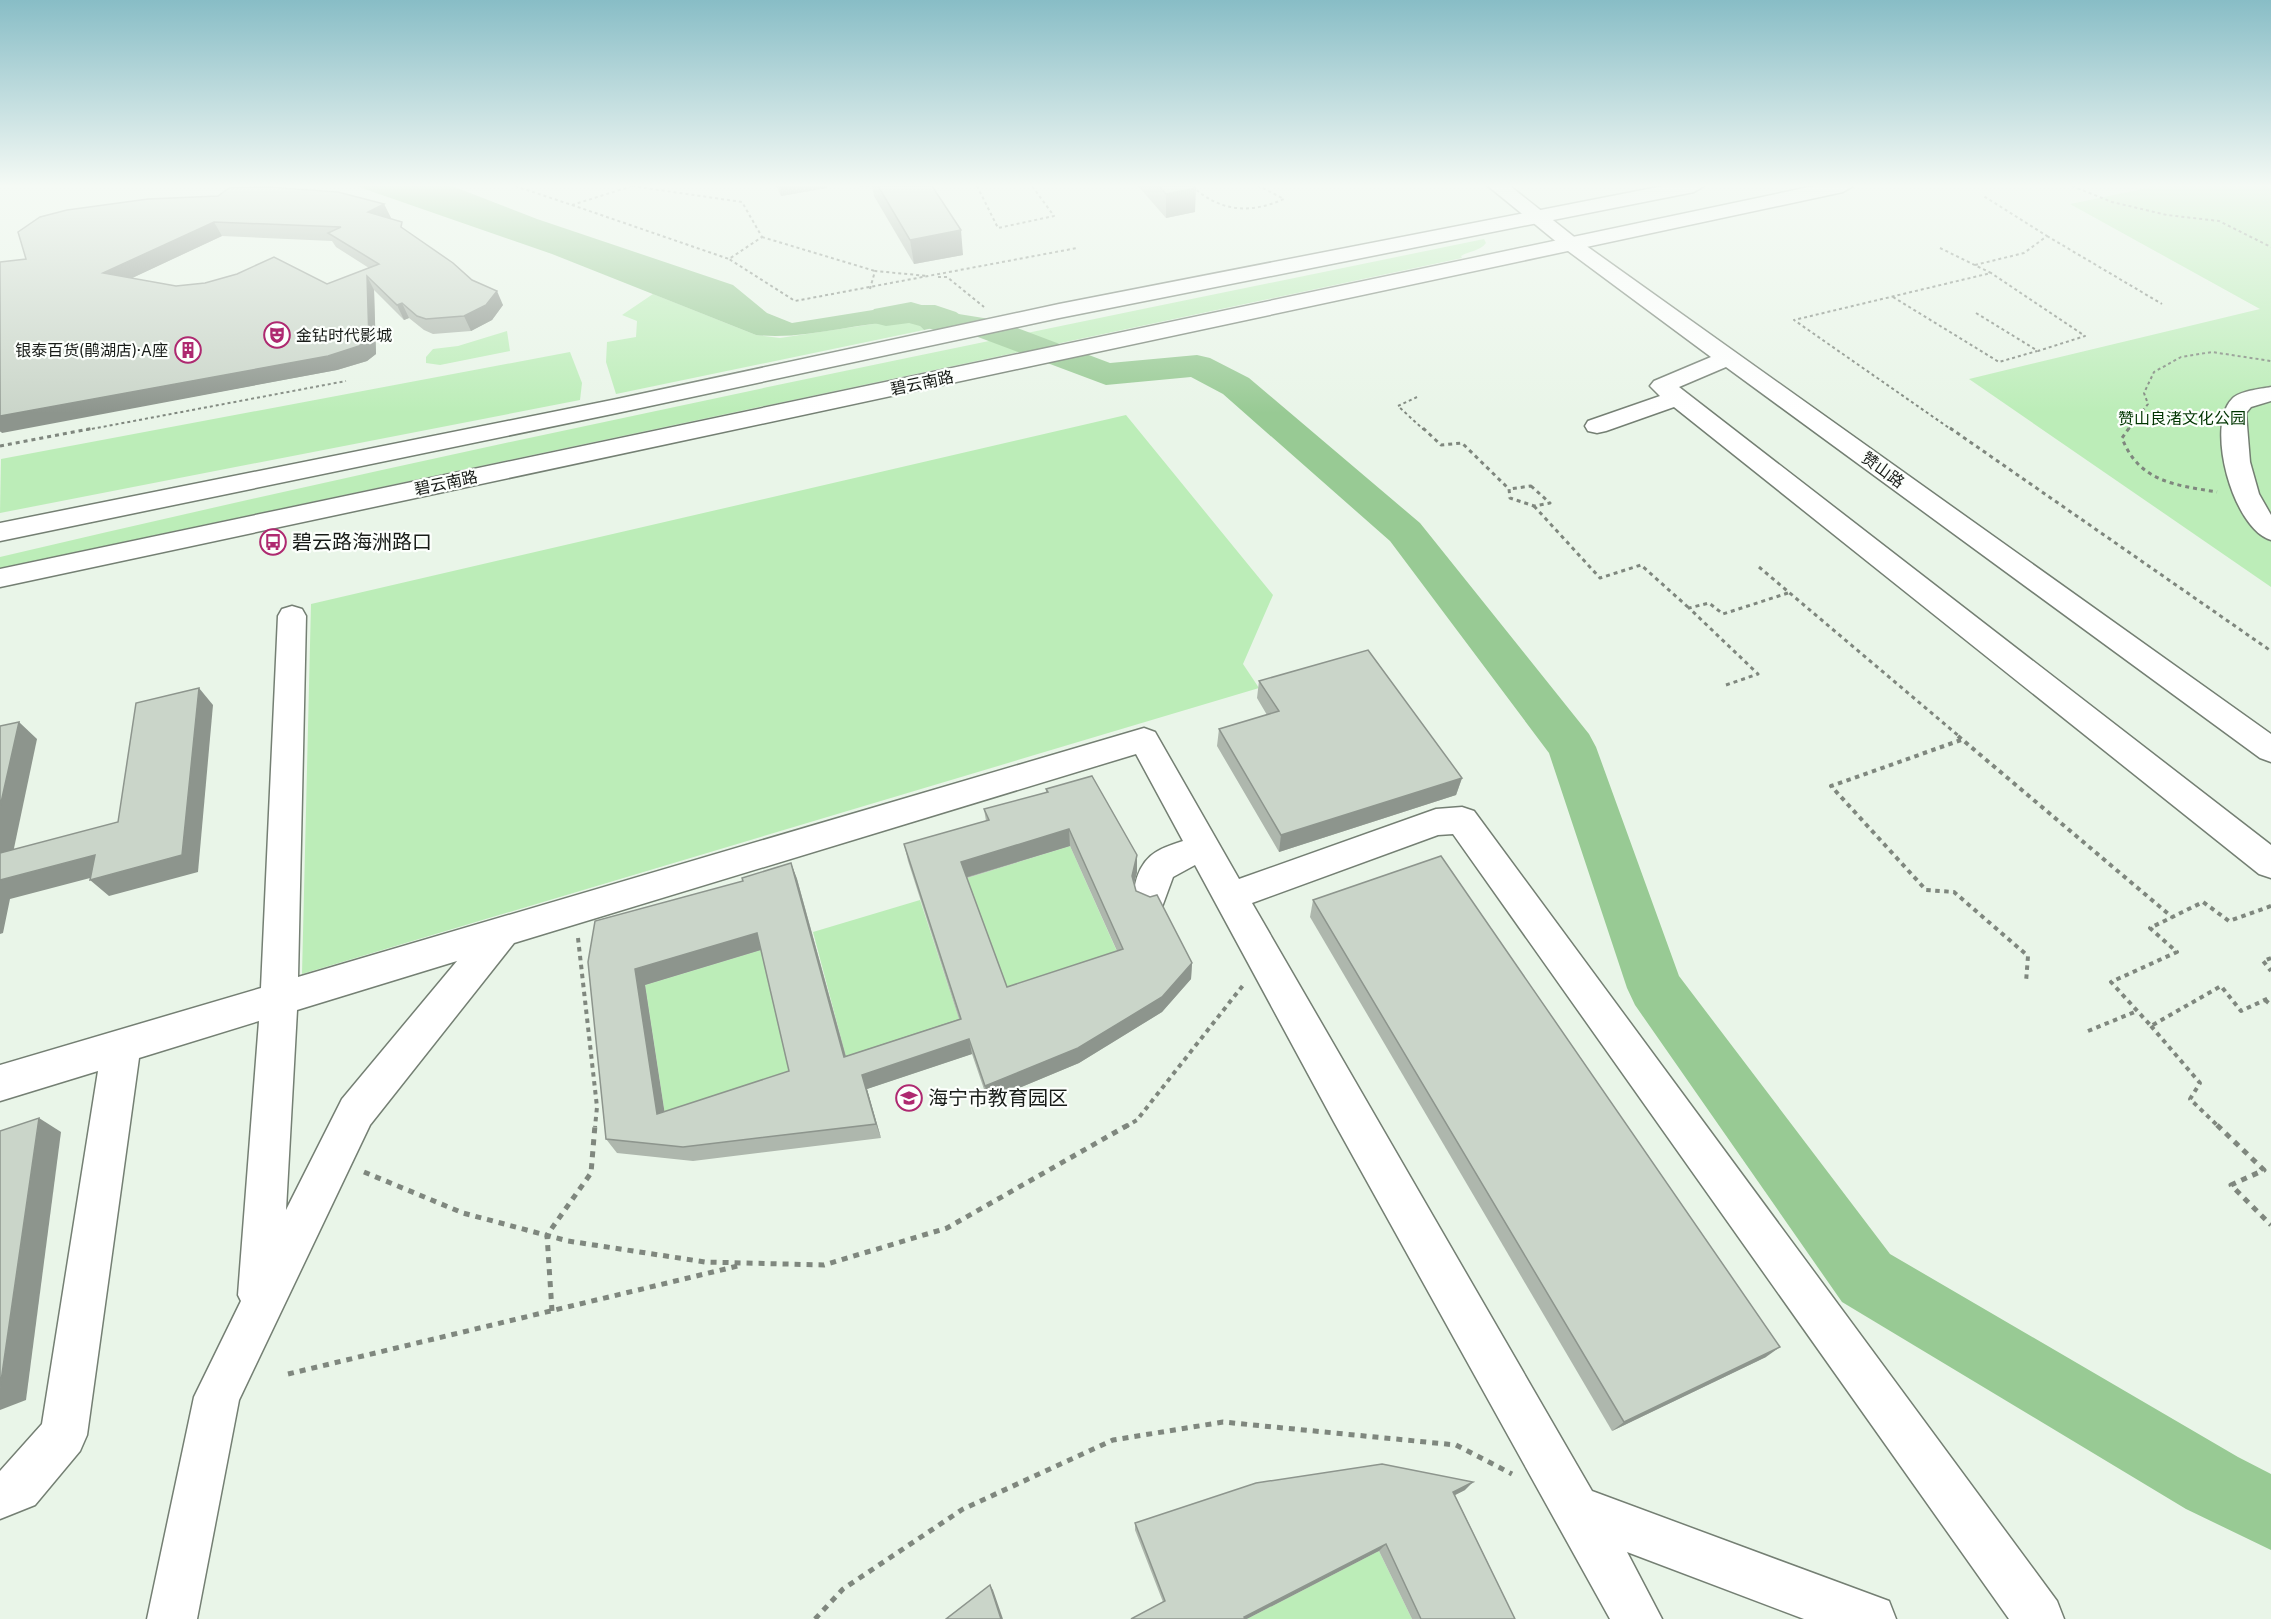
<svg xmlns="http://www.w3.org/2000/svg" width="2271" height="1619" font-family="'Public Sans','Noto Sans SC',sans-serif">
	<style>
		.green { fill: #bcedb8 }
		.water { fill: #98ca94 }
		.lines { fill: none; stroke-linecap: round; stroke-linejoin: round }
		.river { fill: #98ca94; fill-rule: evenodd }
		.minor-casing { stroke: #747f73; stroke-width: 3 }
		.major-casing { stroke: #747f73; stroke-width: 3 }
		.path-far3 { stroke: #7f877e; stroke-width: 2; stroke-dasharray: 3 3; stroke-linecap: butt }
		.path-far2 { stroke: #7f877e; stroke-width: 3; stroke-dasharray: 4 4; stroke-linecap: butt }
		.path-far1 { stroke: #7f877e; stroke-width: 4; stroke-dasharray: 4.5 4.5; stroke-linecap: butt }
		.path { stroke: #7f877e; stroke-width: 5; stroke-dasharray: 6 6; stroke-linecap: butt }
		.minor { fill: #fff; fill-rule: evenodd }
		.major { fill: #fff; fill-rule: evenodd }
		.wall { fill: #aeb7ad; fill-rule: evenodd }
		.shaded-wall { fill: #8d958d }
		.building { fill: #cad5c9; stroke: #8d958d; stroke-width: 1.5; fill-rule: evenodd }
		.labels { text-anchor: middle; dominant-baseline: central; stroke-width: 4.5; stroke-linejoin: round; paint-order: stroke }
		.far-poi-label { font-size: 16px; fill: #181c18; stroke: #fcfffc; text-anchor: start }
		.far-street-label { font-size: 16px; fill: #181c18; stroke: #fcfffc }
		.far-park-label { font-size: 16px; fill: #003501; stroke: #fcfffc }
		.poi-label { font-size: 20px; fill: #181c18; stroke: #fcfffc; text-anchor: start }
	</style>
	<rect width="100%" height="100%" fill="#e9f5e8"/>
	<g class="green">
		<polygon points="2146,186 2271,186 2271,587 1969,379 2260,309 2070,204 2148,188"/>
		<path d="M1484,239L1486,243C1480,251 1469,251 1461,256L1462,258L0,568V557C492,441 989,341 1484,239Z"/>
		<polygon points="653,294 756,335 780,338 893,321 916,322 924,330 616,394 606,362 607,342 636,337 637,321 622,315"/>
		<polygon points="507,331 510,351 440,365 426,363 426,357 433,349 458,346"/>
		<polygon points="570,352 582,383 580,400 0,513 1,459"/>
		<polygon points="1126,415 1273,595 1243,664 1259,688 302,974 311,604"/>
		<polygon points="1070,846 1123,965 1010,1003 964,879"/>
		<polygon points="920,900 964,1034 850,1072 813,932"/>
		<polygon points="764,949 795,1086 667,1128 645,985"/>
		<polygon points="1379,1551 1412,1619 1247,1619"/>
	</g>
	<path class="water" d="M356,186H452L537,219L733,285L767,313L792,323L904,305H935L956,312L967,320L924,330L916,322C862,319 809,341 756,335L552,254Z"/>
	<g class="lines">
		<polygon class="river" points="911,302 946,312 996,320 1110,363 1197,355 1210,358 1249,378 1420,523 1589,734 1596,747 1679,976 1890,1254 2238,1457 2271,1474 2271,1550 2186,1509 1842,1302 1635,1005 1627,988 1549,753 1390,541 1223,394 1191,377 1106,385 978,337 942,332 909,323 886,326 874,323 869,316 874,309"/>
		<g class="minor-casing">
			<g id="minor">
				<polygon points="1488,186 1510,186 1578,240 2271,734 2271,762 2260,758 1726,367 1679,387 2271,845 2271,878 2259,874 1674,407 1606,431 1597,433 1588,431 1585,426 1588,421 1660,396 1650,386 1654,381 1711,357 1564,248"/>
				<path d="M2271,387V401L2251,407L2246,413L2250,462L2259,494L2271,515V540C2233,529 2205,426 2232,399C2239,391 2260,389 2271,387Z"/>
				<path d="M292,606L302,609L306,616L298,977L1144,728L1155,732L1239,879L1436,809L1462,807L1474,811L2057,1601L2064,1619H2009L1453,834L1438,835L1252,903L1592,1491L1889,1601L1896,1619H1804L1627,1552L1662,1619H1610L1334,1122L1195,865L1173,877L1162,907L1150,911L1138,907C1129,890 1139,862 1156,852C1164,847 1174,844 1183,841L1136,754L514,943L370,1125L239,1400L197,1619H147L194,1397L241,1301L238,1295L259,1021L139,1058L87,1435L80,1451L35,1505L0,1519V1471L42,1424L98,1071L0,1101V1065L261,988L278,616L282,609ZM457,961L342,1099L286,1210L297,1010Z"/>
			</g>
		</g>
		<g class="major-casing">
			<g id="major">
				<polygon points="1663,186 1704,186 1694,192 1059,318 617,413 0,541 0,523 617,399 1059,304"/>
				<polygon points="1814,186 1853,186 1843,192 0,587 0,569"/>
			</g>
		</g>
		<g class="path-far3">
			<polyline points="515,186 572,205 632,186"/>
			<polyline points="632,186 742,202 762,237 729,259 795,301 1077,248"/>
			<polyline points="860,186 870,186"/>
			<polyline points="977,186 998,228 1054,216 1032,186"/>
			<path d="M1192,186C1220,212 1250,214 1284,199L1259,186"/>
			<polyline points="2072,186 2112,202 2167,215 2219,221 2271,247"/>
			<polyline points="572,205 729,259"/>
			<polyline points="2047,236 2162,304"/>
			<polyline points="762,237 875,271"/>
			<polyline points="1940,248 1991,273 1794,320 1952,430"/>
			<polyline points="1975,265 2024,253 2047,236 1982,195"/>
			<polyline points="938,277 947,277 984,307"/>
			<polyline points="870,289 875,271 928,276"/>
			<polyline points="1893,297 1999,362 2037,351"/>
			<polyline points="1976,313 2038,351 2085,336 1991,273"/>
			<polyline points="1417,397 1398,406 1424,430"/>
			<polyline points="86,430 346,381"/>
			<polyline points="2128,430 2148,404 2144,393 2154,372 2181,357 2212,352 2271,361"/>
		</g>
		<g class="path-far2">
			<polyline points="1423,428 1441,445 1462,443 1509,489"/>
			<polyline points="1950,428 2271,651"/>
			<path d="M2129,428L2122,438C2139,482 2175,485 2217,492"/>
			<polyline points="0,446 94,428"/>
			<polygon points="1531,486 1550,503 1534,506 1510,498 1509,489"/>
			<polyline points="1534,506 1600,578 1641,565 1689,608"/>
			<polyline points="1759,567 1960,737"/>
			<polyline points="1726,685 1758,674 1689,608 1709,603 1723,614 1788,593"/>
		</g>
		<g class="path-far1">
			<polyline points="1958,736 2172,917"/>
			<polyline points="1961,740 1831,786 1926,890 1954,892 2028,956 2026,982"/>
			<polyline points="2271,906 2229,921 2203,902 2150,928 2177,952 2111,982 2151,1026 2221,986 2241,1011 2271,997"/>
			<polyline points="578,938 597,1107 595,1127"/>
			<polyline points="2271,958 2263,961 2271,971"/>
			<polyline points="2265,1000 2271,1005"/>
			<polyline points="2151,1026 2200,1083 2190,1099 2219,1127"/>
			<polyline points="2088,1031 2137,1011"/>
			<polyline points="1125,1127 1137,1120 1244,984"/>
		</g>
		<g class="path">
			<polyline points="2217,1125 2264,1170 2231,1185 2271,1225"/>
			<polyline points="364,1172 463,1213 568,1241 705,1262 824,1265 947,1228 1128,1125"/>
			<polyline points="552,1311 547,1235 591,1173 595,1125"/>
			<polyline points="288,1374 742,1265"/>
			<polyline points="815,1619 843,1589 963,1509 1113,1440 1223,1422 1456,1445 1512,1474"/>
		</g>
		<use href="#minor" class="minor"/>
		<use href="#major" class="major"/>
	</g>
	<g class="wall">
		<polygon points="776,186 827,186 827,188 781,196"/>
		<polygon points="872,186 932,186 963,255 914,264 874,196"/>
		<polygon points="1138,186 1194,186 1195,212 1166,218"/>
		<path d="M218,196L384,204L391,218L389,219L472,280L503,305L492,320L471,331L433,334L424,330L409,318L404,320L374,290L376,354L367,361L337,370L0,432V262L26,259ZM222,236L332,241L336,247L369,268L327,284L237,274L205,283L176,286L132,278Z"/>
		<polygon points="1259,681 1462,778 1456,795 1279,852 1217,746 1219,729 1267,715 1257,698"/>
		<path d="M1046,789L1137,855V872L1134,884L1136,891L1192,963L1191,979L1162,1012L1079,1063L988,1101L972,1054L867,1089L881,1138L693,1161L617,1153L606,1139L588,962L743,881L791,863L797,879L846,1056L959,1019L908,861L904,844L986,821L984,809L1046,793ZM1070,846L1117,951L1007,987L967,878ZM761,950L789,1071L664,1112L645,985Z"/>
		<polygon points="1313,900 1766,1357 1612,1431 1310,917"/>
		<polygon points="1465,1490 1455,1495 1515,1619 1412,1619 1379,1551 1163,1602 1135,1530 1135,1523"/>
	</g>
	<g class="shaded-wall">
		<polygon points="779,186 827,186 827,188 781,196"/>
		<polygon points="1196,188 1195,212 1166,218 1166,194"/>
		<polygon points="384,204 391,218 375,226 368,212"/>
		<polygon points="214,222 222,236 113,287 103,273"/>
		<polygon points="961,230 963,255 914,264 910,240"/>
		<polygon points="367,276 374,290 376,354 367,361 337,370 2,433 0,431 0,416"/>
		<polygon points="497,291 503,305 492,320 471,331 464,316"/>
		<polygon points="402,303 409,318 404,320 397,305"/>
		<polygon points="199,688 213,705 198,872 109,896 90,880"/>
		<polygon points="19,722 37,739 9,872 0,865 0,807"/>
		<polygon points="1462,778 1456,795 1279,852 1281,835"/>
		<polygon points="1069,829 1070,846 964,878 961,862"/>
		<polygon points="95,855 113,872 10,899 3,933 0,934 0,880"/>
		<polygon points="1137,855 1137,872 1132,892 1132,876"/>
		<polygon points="791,863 797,879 850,1072 844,1057"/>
		<polygon points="757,933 764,949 645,985 667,1128 657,1114 635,969"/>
		<polygon points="1192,963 1191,979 1162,1012 1079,1063 988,1101 985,1086"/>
		<polygon points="969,1039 972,1054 867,1089 881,1138 876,1124 862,1075"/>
		<polygon points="39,1118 61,1132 26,1400 0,1410 0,1388"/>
		<polygon points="1780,1347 1766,1357 1612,1431 1624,1422"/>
		<polygon points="1473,1482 1465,1490 1445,1500 1453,1492"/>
		<polygon points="1386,1544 1379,1551 1247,1619 1243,1619 1244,1617"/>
		<polygon points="990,1585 993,1590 1003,1619 1001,1619"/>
	</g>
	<g class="building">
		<polygon points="878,186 932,186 961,230 910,240"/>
		<polygon points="1159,186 1194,186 1196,188 1166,194"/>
		<path d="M268,187L338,192L384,204L368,212L402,222L401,227L453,263L472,280L497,291L486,305L464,316L426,319L417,316L402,303L397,305L367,276L369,340L359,346L328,356L0,416V262L26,259L18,232L40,217L67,210L148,199L218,196L229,188ZM214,222L341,227L328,233L379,264L327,284L274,257L237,274L205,283L176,286L103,273Z"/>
		<polygon points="1368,650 1462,778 1281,835 1219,729 1279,711 1259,681"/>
		<polygon points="199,688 182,855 90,880 95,855 0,880 0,853 118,822 136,703"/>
		<polygon points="19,722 0,807 0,726"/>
		<path d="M1092,776L1137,855L1132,876L1136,891L1150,897L1157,895L1192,963L1162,997L1078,1048L985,1086L969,1039L862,1075L876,1124L683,1147L606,1139L588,962L595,921L743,881L742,878L791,863L844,1057L961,1019L904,844L989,820L984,809L1048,792L1046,789ZM1069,829L1123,949L1007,987L961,862ZM757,933L789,1071L657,1114L635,969Z"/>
		<polygon points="1441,856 1780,1347 1624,1422 1313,900"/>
		<polygon points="39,1118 0,1388 0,1131"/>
		<polygon points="1382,1464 1473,1482 1453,1492 1515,1619 1421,1619 1386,1544 1244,1617 1245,1619 1131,1619 1165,1601 1135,1523 1256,1483"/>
		<polygon points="990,1585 1001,1619 946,1619"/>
	</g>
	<linearGradient id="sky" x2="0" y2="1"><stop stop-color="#88bdc6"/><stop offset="0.45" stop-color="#f5faf5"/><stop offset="1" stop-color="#f5faf5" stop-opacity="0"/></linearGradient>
	<rect width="2271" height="413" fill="url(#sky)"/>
	<defs>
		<g id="theatre-ring" transform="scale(1.35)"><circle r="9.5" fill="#fcfffc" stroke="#ae2970" stroke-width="1.5"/><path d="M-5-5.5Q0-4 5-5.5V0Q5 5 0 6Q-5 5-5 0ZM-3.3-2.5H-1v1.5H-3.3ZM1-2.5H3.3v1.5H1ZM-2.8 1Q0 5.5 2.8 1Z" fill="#ae2970"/></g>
		<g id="building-ring" transform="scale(1.35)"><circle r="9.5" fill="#fcfffc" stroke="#ae2970" stroke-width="1.5"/><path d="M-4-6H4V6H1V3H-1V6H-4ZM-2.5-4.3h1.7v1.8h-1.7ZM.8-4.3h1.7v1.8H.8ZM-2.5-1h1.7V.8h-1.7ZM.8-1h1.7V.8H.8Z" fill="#ae2970"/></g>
		<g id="bus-ring" transform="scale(1.35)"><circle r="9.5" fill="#fcfffc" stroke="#ae2970" stroke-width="1.5"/><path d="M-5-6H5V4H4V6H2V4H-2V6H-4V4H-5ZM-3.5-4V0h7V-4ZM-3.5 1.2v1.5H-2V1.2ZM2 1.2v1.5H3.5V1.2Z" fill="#ae2970"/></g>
		<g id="university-ring" transform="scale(1.35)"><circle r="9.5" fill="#fcfffc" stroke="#ae2970" stroke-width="1.5"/><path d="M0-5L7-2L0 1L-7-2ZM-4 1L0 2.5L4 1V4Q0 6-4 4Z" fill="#ae2970"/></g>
	</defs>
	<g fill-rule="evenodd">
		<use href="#theatre-ring" x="277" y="335"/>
		<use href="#building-ring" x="188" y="350"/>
		<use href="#bus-ring" x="273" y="542"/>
		<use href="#university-ring" x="909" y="1098"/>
	</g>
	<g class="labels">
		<g class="far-poi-label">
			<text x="296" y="335">金钻时代影城</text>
			<text x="168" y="350" text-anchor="end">银泰百货(鹃湖店)·A座</text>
		</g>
		<g class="far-street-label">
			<text transform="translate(922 383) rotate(-12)">碧云南路</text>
			<text transform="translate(1883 470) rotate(36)">赞山路</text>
			<text transform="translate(446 483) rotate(-12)">碧云南路</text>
		</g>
		<g class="far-park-label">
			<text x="2182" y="418">赞山良渚文化公园</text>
		</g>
		<g class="poi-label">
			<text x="292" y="542">碧云路海洲路口</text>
			<text x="928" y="1098">海宁市教育园区</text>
		</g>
	</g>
</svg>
